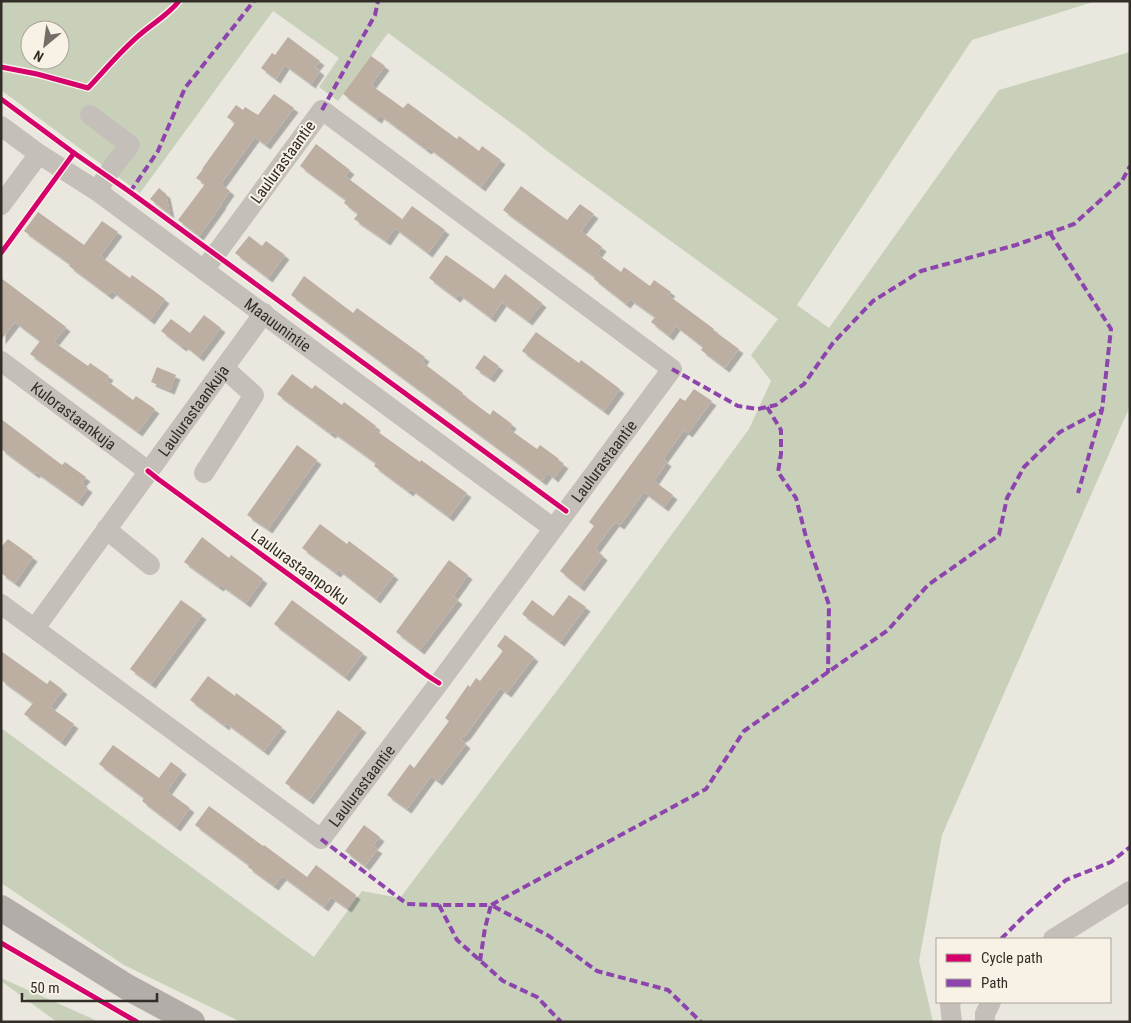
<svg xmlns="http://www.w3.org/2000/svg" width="1131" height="1023" font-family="'Roboto Condensed',sans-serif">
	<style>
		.green { fill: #c8d0ba; fill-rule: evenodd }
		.building { fill: #bdaea2; filter: url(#shadow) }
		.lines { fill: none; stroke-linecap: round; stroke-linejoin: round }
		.minor { stroke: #c4bfb8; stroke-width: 20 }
		.major { stroke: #b2ada8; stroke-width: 26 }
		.quiet { stroke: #8e44ad; stroke-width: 4; stroke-dasharray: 8 4; stroke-linecap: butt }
		.cycleway-casing { stroke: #f8f2e6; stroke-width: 8 }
		.cycleway { stroke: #d6006c; stroke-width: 5 }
		.labels { text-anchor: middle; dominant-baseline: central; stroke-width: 4; stroke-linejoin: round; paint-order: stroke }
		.street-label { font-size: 16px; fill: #332d27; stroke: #f8f2e6 }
	</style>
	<defs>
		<filter id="shadow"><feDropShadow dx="4.5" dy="4.5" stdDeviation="0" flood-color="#0004"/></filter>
	</defs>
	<rect width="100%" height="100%" fill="#eae7df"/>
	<g class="green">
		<path d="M1,1H1096L972,40L797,305L829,328L999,90L1130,52V406L942,835L919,961L933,1022H241L124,965L1,883V728L314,957L362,891L400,898L571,672L749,429L771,381L751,355L778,319L547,151L526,134L388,33L338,101L319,87L339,58L273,11L140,193L1,90ZM30,30H60V60H30Z"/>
		<polygon points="1,978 93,1019 97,1022 57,1022 1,981"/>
	</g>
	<g class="building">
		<polygon points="288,37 320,61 315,67 320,71 311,84 285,65 276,79 261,68 272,53 275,55"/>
		<polygon points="371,56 385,66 371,85 403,108 408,103 457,139 459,136 479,151 482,146 501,160 481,187 429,148 427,150 380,115 377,119 343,94"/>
		<polygon points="274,94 294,108 266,145 255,137 221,184 230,191 221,204 222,204 199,236 178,220 205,184 196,178 203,169 202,169 235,123 227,117 236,105 243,110 245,107 258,115"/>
		<polygon points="316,144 350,170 345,176 402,219 401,221 412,206 445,230 428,253 395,228 386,241 354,219 358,214 344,203 346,200 300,166"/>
		<polygon points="521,186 567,220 580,204 594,214 581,231 602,247 597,254 621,272 624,267 650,286 654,280 671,292 668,295 714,329 713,330 739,349 725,368 701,350 703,347 676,326 669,336 651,322 655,317 630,299 626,304 594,279 595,277 503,210"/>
		<polygon points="159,188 166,194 170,214 150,199"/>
		<polygon points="38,212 84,245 102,221 118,232 100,256 130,278 132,275 165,299 150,320 112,291 108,295 69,266 70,264 24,231"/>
		<polygon points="249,236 262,246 266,241 285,255 268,278 235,253"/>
		<polygon points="446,255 494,289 505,274 542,303 528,321 502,302 491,318 459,294 456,298 429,278"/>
		<polygon points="304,276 353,313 357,308 425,357 422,362 463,393 462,394 490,415 493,410 512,424 509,429 537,449 540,445 559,459 558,460 564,464 554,478 548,473 542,481 291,295"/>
		<polygon points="1,278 66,327 54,342 88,366 90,363 109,376 106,380 133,400 136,396 155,409 138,432 30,354 40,341 15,322 1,340"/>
		<polygon points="204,315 221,328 199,357 184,345 182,347 161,331 171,319 190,333"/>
		<polygon points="536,332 579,363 581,360 620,389 604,411 522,351"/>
		<polygon points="484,355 499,366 490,378 475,368"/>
		<polygon points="157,367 176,375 170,390 151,382"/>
		<polygon points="292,374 312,389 315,385 342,405 344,402 376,426 374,429 420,462 421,460 467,493 449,517 411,489 409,492 374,466 376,463 333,432 331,434 277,394"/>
		<polygon points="694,389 712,401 688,433 684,430 663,459 667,462 654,481 673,495 664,507 644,492 620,525 615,522 595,549 603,556 580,587 560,571 594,526 589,522 635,459 680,398 685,401"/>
		<polygon points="1,419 62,465 65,462 86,477 81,483 88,488 78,502 36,472 35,474 1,449"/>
		<polygon points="297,445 317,460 268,529 247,515"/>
		<polygon points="320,524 347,544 349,541 394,575 376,599 339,570 336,573 302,548"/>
		<polygon points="202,537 229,558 231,555 263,579 246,603 221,585 219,587 184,562"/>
		<polygon points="8,539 33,557 15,583 1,573 1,547"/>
		<polygon points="449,560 468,575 453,596 458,600 420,650 396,632"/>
		<polygon points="569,595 586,607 560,642 522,614 532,600 553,616"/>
		<polygon points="181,600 202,615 151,684 130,669"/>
		<polygon points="292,600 363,653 345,677 274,624"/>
		<polygon points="505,635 534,657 507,693 500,688 466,735 460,739 466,744 438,781 431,776 407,809 387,795 410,764 414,768 449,721 445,718 468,685 470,687 476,678 480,681 503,651 497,646"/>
		<polygon points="1,651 47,684 50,680 63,690 50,707 74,724 61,742 24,714 33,703 1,680"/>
		<polygon points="208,676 235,696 236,693 282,727 264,751 226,723 225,726 190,700"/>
		<polygon points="338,710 362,728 309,800 285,783"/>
		<polygon points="113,745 159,778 171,762 182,770 167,791 190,808 176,827 142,801 144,798 99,764"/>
		<polygon points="209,806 263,846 264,845 307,877 316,865 356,895 347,908 331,897 324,907 282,876 274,886 248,867 249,865 195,825"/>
		<polygon points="364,825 380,837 373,846 378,849 365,866 345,851"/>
	</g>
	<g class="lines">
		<g class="minor">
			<polyline points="90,115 130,145 114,165 97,191"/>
			<path id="s1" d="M1,126L39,154L97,191L553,528"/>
			<polyline points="1,205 39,154"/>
			<path id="s2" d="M1,361L148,471"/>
			<polyline points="204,473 254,395 224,368"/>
			<polyline points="106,529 150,565"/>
			<path id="s3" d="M1,604L321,839L439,683L672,369L322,110L204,270"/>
			<path id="s4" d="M35,628L264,313"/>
			<polyline points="1053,939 1130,891"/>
			<polyline points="951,1002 950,1005 952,1022"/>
			<polyline points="985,1022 985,1014 991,1002"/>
		</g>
		<polyline class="major" points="1,908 127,987 192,1022"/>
		<g class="quiet">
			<polyline points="322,110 375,15 378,1"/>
			<polyline points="130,192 158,151 185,88 254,1"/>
			<polyline points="1050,233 1111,329 1102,410 1078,493"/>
			<polyline points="672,369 738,406 758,409 776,405 804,384 833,343 873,301 921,271 1016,245 1074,224 1122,181 1130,166"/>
			<polyline points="767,407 781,430 781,454 778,472 796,498 806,537 829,605 828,673"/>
			<polyline points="321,839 407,904 439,905 491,905 706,789 744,731 888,630 928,585 999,535 1007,498 1024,467 1060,432 1102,410"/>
			<polyline points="439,905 457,940 503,981 537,997 561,1022"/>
			<polyline points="1001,939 1023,917 1066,880 1111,862 1130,847"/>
			<polyline points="480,961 485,928 491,905 549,936 597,971 668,990 701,1022"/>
		</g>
		<g class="cycleway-casing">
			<g id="cycleway">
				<path d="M1,67L37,74L88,88C106,69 123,48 143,32C155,22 169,14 179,1"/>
				<polyline points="1,99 74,153 130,192 566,511"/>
				<polyline points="1,253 74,153"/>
				<polyline points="148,471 158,479 428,676 439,683"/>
				<polyline points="1,943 137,1022"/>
			</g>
		</g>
		<use href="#cycleway" class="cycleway"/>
	</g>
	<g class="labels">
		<g class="street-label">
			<text transform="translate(283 162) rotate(-54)">Laulurastaantie</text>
			<text stroke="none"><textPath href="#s1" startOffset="341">Maauunintie</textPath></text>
			<text stroke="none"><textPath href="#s4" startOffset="269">Laulurastaankuja</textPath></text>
			<text stroke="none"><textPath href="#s2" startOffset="91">Kulorastaankuja</textPath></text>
			<text stroke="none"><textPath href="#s3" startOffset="869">Laulurastaantie</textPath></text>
			<text transform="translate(300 567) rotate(36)">Laulurastaanpolku</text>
			<text stroke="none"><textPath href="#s3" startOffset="464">Laulurastaantie</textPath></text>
		</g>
	</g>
	<rect width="1131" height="1023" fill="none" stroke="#332d27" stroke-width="5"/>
	<rect x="936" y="938" width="175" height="65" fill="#f8f2e6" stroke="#a9a39a"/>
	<rect x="946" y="954" width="25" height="8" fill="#d6006c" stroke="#a9a39a"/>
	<text x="981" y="963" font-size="15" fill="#332d27">Cycle path</text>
	<rect x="946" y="979" width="25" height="8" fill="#8e44ad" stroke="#a9a39a"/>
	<text x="981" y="988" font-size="15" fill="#332d27">Path</text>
	<g transform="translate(45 45) rotate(209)"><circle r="24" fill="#f8f2e6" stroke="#a9a39a"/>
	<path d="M0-4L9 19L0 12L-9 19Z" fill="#736e67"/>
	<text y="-8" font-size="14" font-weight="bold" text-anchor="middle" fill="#332d27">N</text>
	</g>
	<path d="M22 993v8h135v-8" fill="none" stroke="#332d27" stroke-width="2.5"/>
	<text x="30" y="993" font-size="15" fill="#332d27" stroke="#f8f2e6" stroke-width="4" paint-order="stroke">50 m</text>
</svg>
